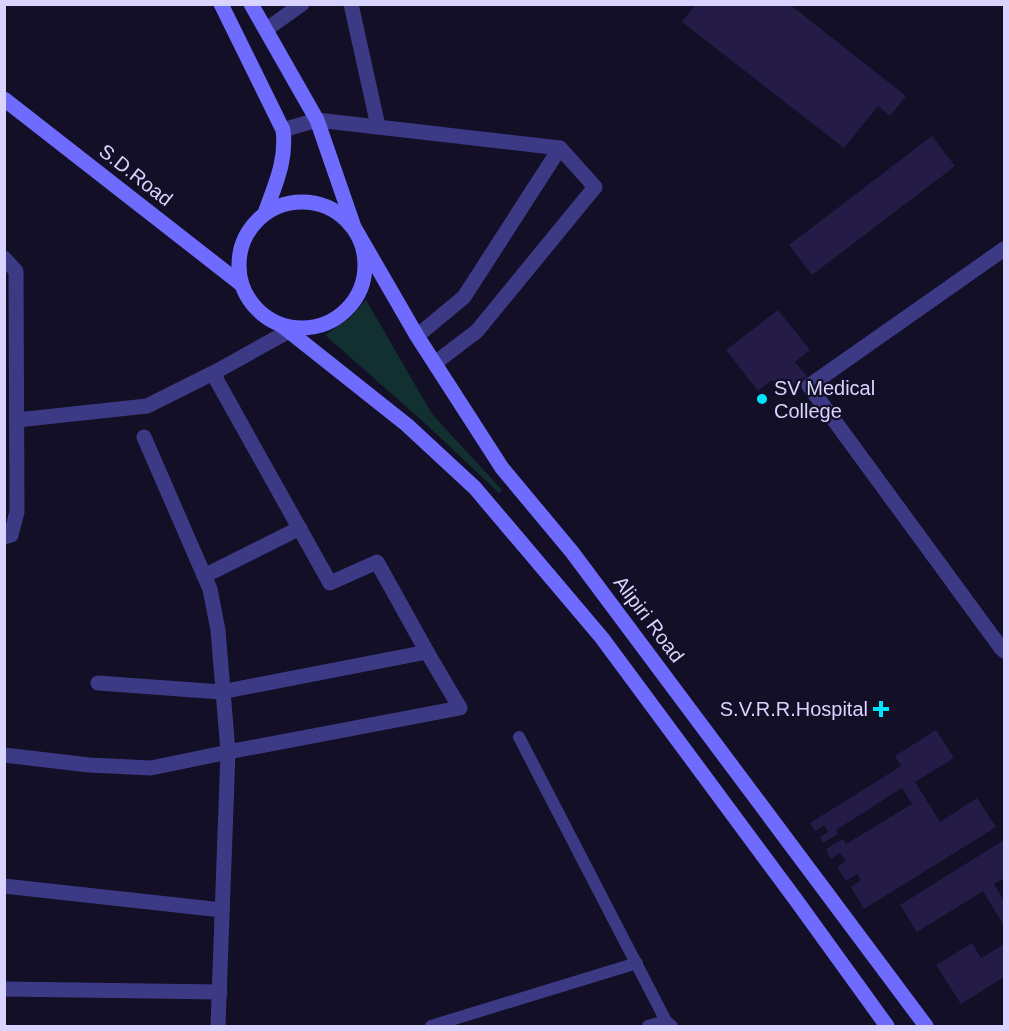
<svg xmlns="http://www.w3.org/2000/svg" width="1009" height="1031" font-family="Arial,sans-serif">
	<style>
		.green { fill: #12302f }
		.building { fill: #241b47 }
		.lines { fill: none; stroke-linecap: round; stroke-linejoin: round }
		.lane { stroke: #3d3a85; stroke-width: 12 }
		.street { stroke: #3d3a85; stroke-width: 15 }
		.secondary { stroke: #6f6bff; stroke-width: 15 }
		.poi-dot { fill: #00e5ff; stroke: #130f26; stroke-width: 2 }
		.labels { text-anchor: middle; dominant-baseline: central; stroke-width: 4.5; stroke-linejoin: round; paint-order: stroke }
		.street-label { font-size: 20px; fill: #d9d4ff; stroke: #130f26 }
		.poi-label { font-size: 20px; fill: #d9d4ff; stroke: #130f26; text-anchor: start }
	</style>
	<rect width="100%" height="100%" fill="#130f26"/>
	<polygon class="green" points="366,300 432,414 502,490 499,493 428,426 325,335 350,318"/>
	<g class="building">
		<polygon points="696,4 789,4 906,96 890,116 878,106 844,148 682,22"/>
		<polygon points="932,136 955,166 812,275 789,245"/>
		<polygon points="778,310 810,350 795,362 807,376 783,394 772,380 758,391 726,350"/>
		<polygon points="936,730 954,758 915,782 940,822 977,798 996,827 864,909 851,887 861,880 857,874 846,881 837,867 846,861 840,853 831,859 826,849 843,839 846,844 912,804 902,788 836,830 838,834 823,843 820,837 828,832 824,825 815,831 810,823 901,766 895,756"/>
		<polygon points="1004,840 1004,878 994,884 1004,901 1004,926 983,891 917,932 900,905"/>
		<polygon points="972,943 981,958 1004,944 1004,977 961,1004 936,965"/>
	</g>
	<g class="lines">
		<g class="lane">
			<polyline points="519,737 666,1021 672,1026"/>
			<polyline points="431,1026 637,963"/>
			<polyline points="648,1026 666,1021"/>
		</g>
		<g class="street">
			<polyline points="351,4 378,126"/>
			<polyline points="267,29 302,4"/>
			<polyline points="283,130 317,120 560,148 595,187 477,331 435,363"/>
			<polyline points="1004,249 809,386 1001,648 1004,651"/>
			<polyline points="4,258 16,271 17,512 11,535 4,537"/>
			<polyline points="289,331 217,371 216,379 330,583 377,562 427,652"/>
			<polyline points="417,336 464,297 560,148"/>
			<polyline points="17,420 147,406 217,371"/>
			<polyline points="144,437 210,589 218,630 228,752 218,1026"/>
			<polyline points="204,576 300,528"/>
			<polyline points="4,755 89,765 151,768 228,752 460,708 427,652 221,692 98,683"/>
			<polyline points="4,886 222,910"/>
			<polyline points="4,989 220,992"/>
		</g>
		<g class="secondary">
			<path d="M221,4L283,130C287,160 275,185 265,213"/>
			<polyline points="251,4 317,120 354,227 417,336 502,468 572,552 926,1026"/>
			<polyline points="4,99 241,284"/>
			<circle cx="302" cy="265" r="63"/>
			<polyline points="281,325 407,425 475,488 602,638 796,900 887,1026"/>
		</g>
	</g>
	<g class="poi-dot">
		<circle cx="762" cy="399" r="6"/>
		<path d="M878 700h6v6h6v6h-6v6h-6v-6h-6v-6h6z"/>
	</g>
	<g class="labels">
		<g class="street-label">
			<text transform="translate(136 175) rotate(38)">S.D.Road</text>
			<text transform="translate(649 619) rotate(53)">Alipiri Road</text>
		</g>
		<g class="poi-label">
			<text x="774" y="388">SV Medical<tspan x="774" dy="23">College</tspan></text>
			<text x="868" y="709" text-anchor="end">S.V.R.R.Hospital</text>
		</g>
	</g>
	<rect width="1009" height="1031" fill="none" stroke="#d9d4ff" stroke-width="12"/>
</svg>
